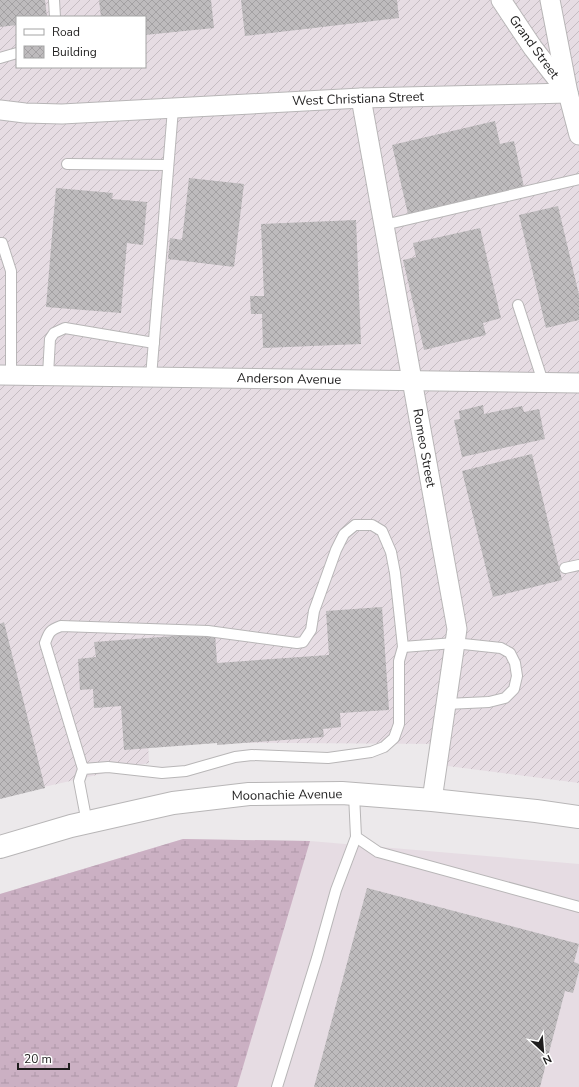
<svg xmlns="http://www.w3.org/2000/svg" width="579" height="1087" font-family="'Nunito Sans',sans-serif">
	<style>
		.built { fill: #e6dce3 }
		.industrial { fill: url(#industrial-furrows); fill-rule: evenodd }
		.wetland { fill: url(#wetland-marsh) }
		.building { fill: url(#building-cross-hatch) }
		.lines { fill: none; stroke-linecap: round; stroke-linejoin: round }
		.service-casing { stroke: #b8b6b7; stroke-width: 12 }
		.minor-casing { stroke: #b8b6b7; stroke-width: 21 }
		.secondary-casing { stroke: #b8b6b7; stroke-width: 24 }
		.service { stroke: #fff; stroke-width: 10 }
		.minor { stroke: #fff; stroke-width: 19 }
		.secondary { stroke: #fff; stroke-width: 22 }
		.labels { text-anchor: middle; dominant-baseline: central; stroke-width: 4; stroke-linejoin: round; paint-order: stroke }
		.street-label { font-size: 13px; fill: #1f1e1e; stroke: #fff }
	</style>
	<defs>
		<pattern id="industrial-furrows" width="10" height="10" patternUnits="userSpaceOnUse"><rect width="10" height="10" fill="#e6dce3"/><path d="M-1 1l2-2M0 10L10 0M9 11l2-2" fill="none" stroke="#c5bcc2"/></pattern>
		<pattern id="wetland-marsh" width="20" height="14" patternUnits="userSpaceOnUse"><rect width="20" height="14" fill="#cbb0c3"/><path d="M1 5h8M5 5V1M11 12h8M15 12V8" fill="none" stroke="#ae97a7"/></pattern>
		<pattern id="building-cross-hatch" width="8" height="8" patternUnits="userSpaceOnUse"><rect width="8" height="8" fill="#bebbbd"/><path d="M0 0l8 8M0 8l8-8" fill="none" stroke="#a3a0a2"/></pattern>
	</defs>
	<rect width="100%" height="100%" fill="#ece9eb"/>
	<polygon class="built" points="183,839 310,841 579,864 579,1087 0,1087 0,894"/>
	<path class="industrial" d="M0,0H579V783L440,765L441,744L148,742L149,763L0,797ZM17,17H145V67H17Z"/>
	<polygon class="wetland" points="183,839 310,841 237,1087 0,1087 0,894"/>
	<g class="building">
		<polygon points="0,0 45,0 47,17 17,17 17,25 0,27"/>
		<polygon points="99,0 211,0 214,28 145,35 145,17 101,17"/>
		<polygon points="241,0 397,0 399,18 245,36"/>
		<polygon points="495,121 500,144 514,141 524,187 408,214 392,145"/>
		<polygon points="189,178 244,184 234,267 168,259 170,238 182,240"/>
		<polygon points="56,188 113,193 112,199 147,202 143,245 127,243 121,313 46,307"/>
		<polygon points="558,206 579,295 579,320 546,328 519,215"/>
		<polygon points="356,220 361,344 263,348 262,314 251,314 250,296 264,296 261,224"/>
		<polygon points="480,228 501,318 483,323 486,335 424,350 403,260 416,257 413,243"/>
		<polygon points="483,405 484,414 522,406 524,412 539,409 545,439 462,457 454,420 460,419 459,411"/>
		<polygon points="532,454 562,580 493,597 462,471"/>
		<polygon points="382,607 389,710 340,713 341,727 323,729 324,737 217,745 217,743 124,750 121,706 94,708 93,689 80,690 78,659 96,657 94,642 215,633 217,663 329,655 326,611"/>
		<polygon points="4,622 45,788 0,799 0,624"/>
		<polygon points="367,888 579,944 574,962 579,964 579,971 573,993 565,991 540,1087 314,1087"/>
	</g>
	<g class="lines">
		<g class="service-casing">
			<g id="service">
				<polyline points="54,0 55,17"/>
				<polyline points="0,58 17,53"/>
				<polyline points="67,164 168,165"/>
				<polyline points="384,225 579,179"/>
				<polyline points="0,243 2,243 11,271 11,375"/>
				<polyline points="518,305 543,382"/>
				<polyline points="48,375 50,339 54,333 65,328 154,343"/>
				<polyline points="151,377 173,109"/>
				<polyline points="565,568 579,565"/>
				<polyline points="403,647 454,643 501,648 510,653 515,663 517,676 514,689 505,698 489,702 446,704"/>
				<path d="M83,769L108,767L162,773L186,771L235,757L252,755L328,758L371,752L384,747L394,738L399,724V661L403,647L395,573L391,552L382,531L372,525H355L344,534L336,550L314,611L311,630L303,642L297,643L208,631L61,626C50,630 49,632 45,643L83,769L79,781L87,823"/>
				<polyline points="354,794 356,837 378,852 579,907"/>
				<polyline points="277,1087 317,958 336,890 356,837"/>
			</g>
		</g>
		<g class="minor-casing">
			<g id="minor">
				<polyline points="501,0 533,48 568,93 579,135"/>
				<polyline points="361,98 457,629 432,800"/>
				<polyline points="0,110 25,113 62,114 361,98 568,93 550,0"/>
				<polyline points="0,375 579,383"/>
			</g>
		</g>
		<g class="secondary-casing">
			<polyline id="secondary" points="0,847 71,826 173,803 249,794 342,793 432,800 536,811 579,817"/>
		</g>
		<use href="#service" class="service"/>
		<use href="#minor" class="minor"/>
		<use href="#secondary" class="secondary"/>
	</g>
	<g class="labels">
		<g class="street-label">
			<text transform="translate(534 47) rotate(54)">Grand Street</text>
			<text transform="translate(358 99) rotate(-2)">West Christiana Street</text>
			<text transform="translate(289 379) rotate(1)">Anderson Avenue</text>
			<text transform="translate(424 448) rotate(80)">Romeo Street</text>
			<text transform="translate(287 795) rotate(-1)">Moonachie Avenue</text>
		</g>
	</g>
	<rect x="16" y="16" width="130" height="52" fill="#ffffff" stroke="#a5a5a5"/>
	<rect x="24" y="29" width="20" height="6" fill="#ffffff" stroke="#a5a5a5"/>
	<text x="52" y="36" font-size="12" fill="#1f1e1e">Road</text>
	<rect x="24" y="46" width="20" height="12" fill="url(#building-cross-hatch)" stroke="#a5a5a5"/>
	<text x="52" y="56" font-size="12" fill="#1f1e1e">Building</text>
	<g transform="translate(543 1051) rotate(154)" stroke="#ffffff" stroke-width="3" paint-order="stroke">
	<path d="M0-3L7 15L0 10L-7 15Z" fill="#1f1e1e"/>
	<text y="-6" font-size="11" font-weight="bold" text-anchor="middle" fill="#1f1e1e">N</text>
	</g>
	<path d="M18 1063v6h51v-6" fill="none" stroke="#1f1e1e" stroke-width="2"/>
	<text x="24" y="1063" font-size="12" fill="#1f1e1e" stroke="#ffffff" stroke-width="3" paint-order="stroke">20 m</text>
</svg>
